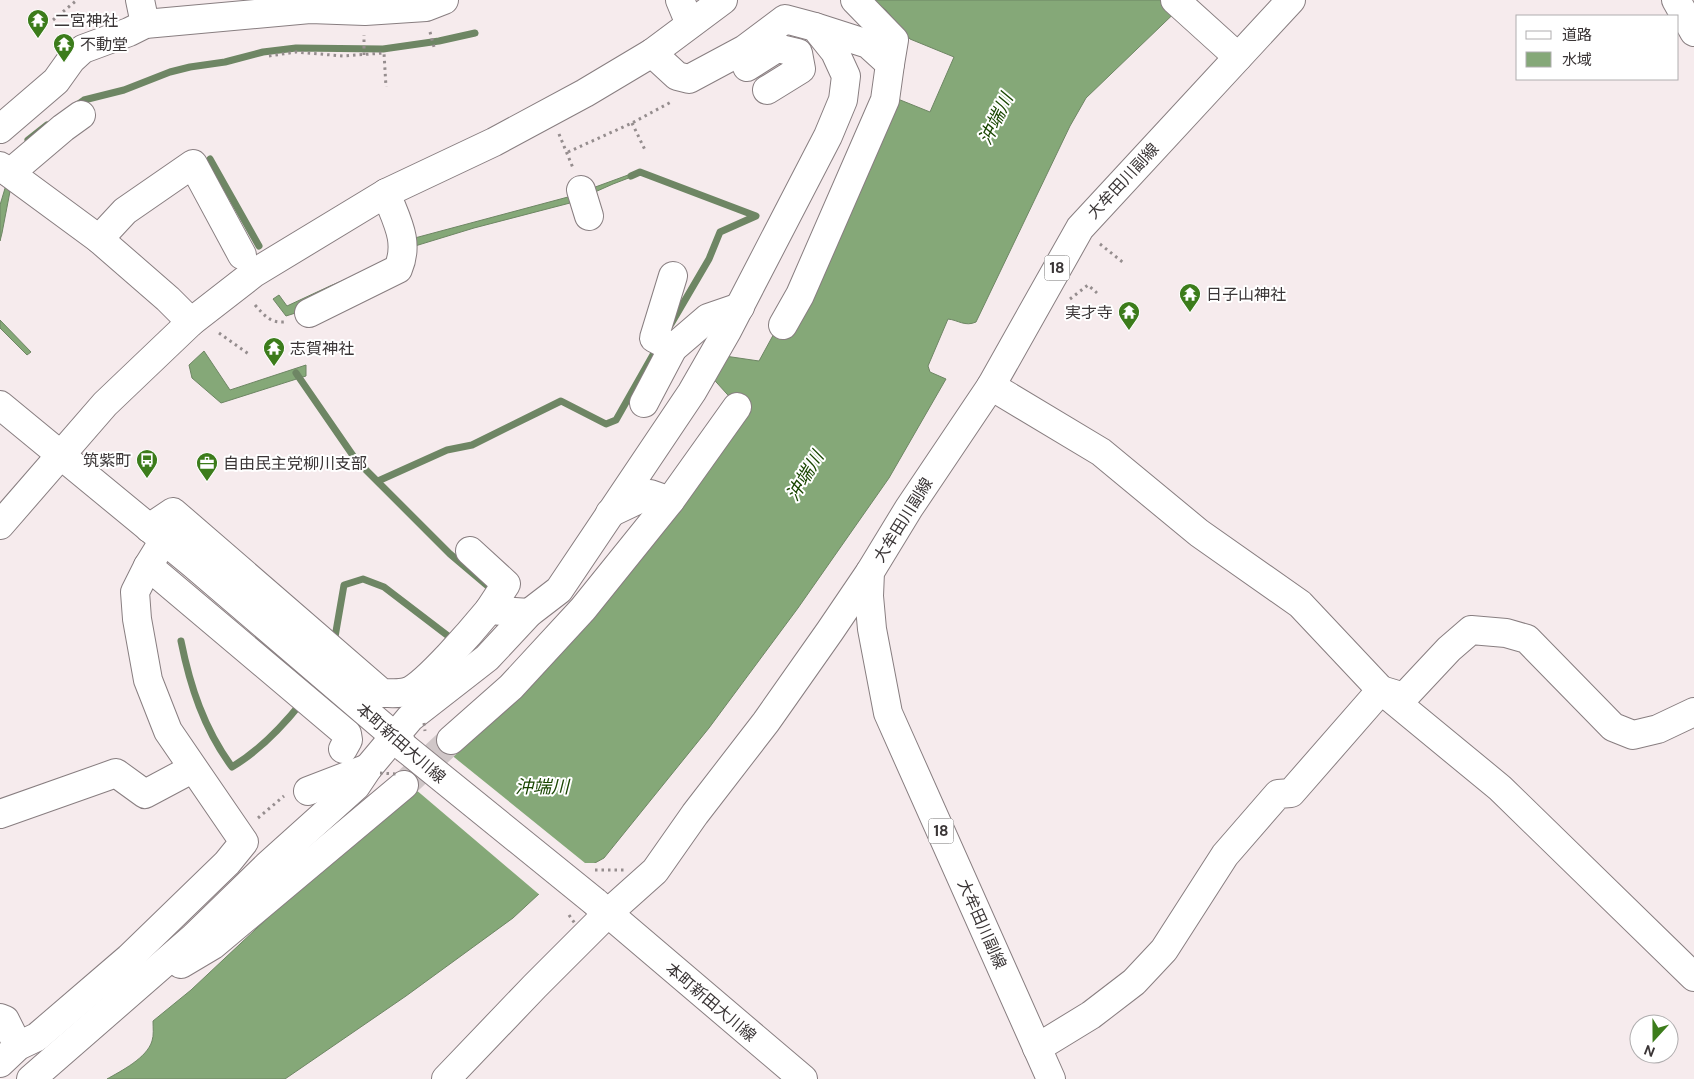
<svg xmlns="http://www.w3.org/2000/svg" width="1694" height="1079" font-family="'DM Sans','Noto Sans JP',sans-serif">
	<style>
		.water { fill: #85a878; stroke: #6e8664 }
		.pier { fill: #f6ebed }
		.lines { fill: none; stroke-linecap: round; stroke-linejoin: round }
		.stream { stroke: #6e8664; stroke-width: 7 }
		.minor-tunnel { stroke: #d0c7c8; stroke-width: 28; stroke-dasharray: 28 14; stroke-linecap: butt }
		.minor-casing { stroke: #887e80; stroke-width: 30 }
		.major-casing { stroke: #887e80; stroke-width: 30 }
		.path { stroke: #958d8e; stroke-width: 3; stroke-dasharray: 2.5 4; stroke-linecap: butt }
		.minor { stroke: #fff; stroke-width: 28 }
		.major { stroke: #fff; stroke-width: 28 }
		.major-bridge-casing { stroke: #887e80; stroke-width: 30; stroke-linecap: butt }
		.path-bridge { stroke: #958d8e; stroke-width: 3; stroke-dasharray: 2.5 4; stroke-linecap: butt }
		.major-bridge { stroke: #fff; stroke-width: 28 }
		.labels { text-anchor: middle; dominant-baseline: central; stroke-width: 4; stroke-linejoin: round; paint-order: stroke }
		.shield { fill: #fff; stroke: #757272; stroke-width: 1 }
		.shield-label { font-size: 15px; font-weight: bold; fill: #3a3536 }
		.poi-label { font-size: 16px; fill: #3a3536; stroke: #fff; text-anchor: start }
		.street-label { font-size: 16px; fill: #3a3536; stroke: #fff }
		.water-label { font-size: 18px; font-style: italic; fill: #194600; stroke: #fff }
	</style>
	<rect width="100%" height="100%" fill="#f6ebed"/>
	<g class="water">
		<path d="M872,0H1188L1086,98L1070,126L976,322C965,327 958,320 948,319L928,366L930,372L946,379L889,478L798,608L709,728L604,858L540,893L513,918L406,996L285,1079H107C121,1071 147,1058 152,1041C154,1035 153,1028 153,1021L191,990L469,729L736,404L708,373L718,355L759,361L788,308L883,93L930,112L954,57L910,39L886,10Z"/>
		<polygon points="639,171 639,174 613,184 570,203 474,228 415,246 411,239 568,197"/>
		<polygon points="12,181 2,233 0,241 0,205 6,185"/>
		<polygon points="372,268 305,310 286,316 273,299 279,295 287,306 330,286"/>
		<polygon points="0,320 31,352 27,355 0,328"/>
		<polygon points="204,351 230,390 306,365 306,376 221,403 192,378 189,365"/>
	</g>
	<polygon class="pier" points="444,749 585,863 601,863 541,896 408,783"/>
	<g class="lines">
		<g class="stream">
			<polyline points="74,107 84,100 124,90 170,72 190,67 225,62 263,52 296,48 383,49 439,41 475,33"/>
			<polyline points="28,140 47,125"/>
			<polyline points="210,159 259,246"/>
			<polyline points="631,176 640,172 756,216 720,232 709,259 671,324"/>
			<polyline points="296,373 356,460 450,554 489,587"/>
			<polyline points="378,481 447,450 472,445 561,401 606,424 616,420 658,346"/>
			<polyline points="335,637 344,585 363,579 384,587 456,642"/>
			<path d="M181,641C190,686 204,729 232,767C259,751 282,727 302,702"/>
		</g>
		<polyline class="minor-tunnel" points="404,785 451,740"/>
		<g class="minor-casing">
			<g id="minor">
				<polyline points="140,0 145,24"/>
				<polyline points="680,0 690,24"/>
				<polyline points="855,0 894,40 890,64"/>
				<polyline points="1676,0 1694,32"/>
				<polyline points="747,67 777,48 798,53 801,69 767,90"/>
				<polyline points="0,129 56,81 71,60 83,49 129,32 145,24 310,9 365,11 426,7 444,0"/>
				<polyline points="0,166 99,239 168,299 191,322"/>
				<polyline points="10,173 63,128 81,115"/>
				<polyline points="581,190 589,216"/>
				<polyline points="99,239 125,211 193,164 242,255"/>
				<path d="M309,313L398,269C410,241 396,220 386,193"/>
				<polyline points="783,325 800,295 885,100 890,64 868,44 815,27"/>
				<polyline points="673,348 654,338 673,276"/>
				<polyline points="991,386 1101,452 1199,533 1300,604 1381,690 1500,788 1694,977"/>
				<polyline points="644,403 673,348 708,318 740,307"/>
				<polyline points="610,513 650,494 670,501"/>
				<polyline points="0,525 105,404 191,322 254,273 386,193 494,142 585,93 652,53 723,0"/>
				<path d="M149,528L173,512L382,693C390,693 399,694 406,692C424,687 475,627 489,610L529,613"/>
				<polyline points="470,551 506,584 489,610"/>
				<polyline points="148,566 347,734 348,740 343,749"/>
				<polyline points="1381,690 1404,697 1449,649 1471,630 1506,633 1527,639 1613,727 1633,735 1658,729 1694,712"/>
				<polyline points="451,740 511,687 583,609 670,501 737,407"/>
				<polyline points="308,791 368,768"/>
				<polyline points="0,814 116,773 145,794 192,769"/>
				<polyline points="181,964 213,945 404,785"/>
				<polyline points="0,1018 5,1020 18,1046"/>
				<polyline points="1037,1048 1091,1015 1134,982 1164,950 1225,855 1278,794 1291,793 1381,690"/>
				<polyline points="0,1063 18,1046 37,1037 129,958 227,863 244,842 168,731 148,680 137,619 135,592 148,566 164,540"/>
				<polyline points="31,1079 194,937 267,866 356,786 368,768 410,718 487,658 529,613 559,590 692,392 727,331 828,136 843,100 846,76 835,52 815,27 785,19 745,49 689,79 677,76 652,53"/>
				<polyline points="446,1079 535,986 608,913 655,871 695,814 766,722 830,631 870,572"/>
			</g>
		</g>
		<g class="major-casing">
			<g id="major">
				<polyline points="1175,0 1238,57"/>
				<polyline points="0,405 193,564 386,729 395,736 405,748"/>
				<polyline points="595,902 803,1079"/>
				<polyline points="1051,1079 888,713 872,629 869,596 870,572 909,508 991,386 1080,228 1291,0"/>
			</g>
		</g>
		<g class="path">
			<polyline points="53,20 77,0"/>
			<polyline points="430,32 434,47"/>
			<polyline points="364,55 364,35"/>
			<polyline points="269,56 296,52 343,56 384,53 386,87"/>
			<polyline points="632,123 646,152"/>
			<polyline points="559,134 573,168"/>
			<polyline points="568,152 632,123 673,101"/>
			<polyline points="1100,244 1125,264"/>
			<polyline points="1070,299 1088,285 1097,293"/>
			<path d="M255,305C265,316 270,323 285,322"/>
			<polyline points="219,333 250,355"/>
			<polyline points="258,818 284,796"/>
		</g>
		<use href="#minor" class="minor"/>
		<use href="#major" class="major"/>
		<g class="major-bridge-casing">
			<polyline id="major-bridge" points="405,748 595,902"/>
		</g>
		<g class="path-bridge">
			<polyline points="424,723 425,731"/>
			<polyline points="380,773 396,774"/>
			<polyline points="595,870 625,870"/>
			<polyline points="569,915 576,925"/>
		</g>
		<use href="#major-bridge" class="major-bridge"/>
	</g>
	<defs>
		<g id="temple-pin" transform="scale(1.125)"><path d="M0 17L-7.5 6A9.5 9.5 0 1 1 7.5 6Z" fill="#3c7c1b" stroke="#fff"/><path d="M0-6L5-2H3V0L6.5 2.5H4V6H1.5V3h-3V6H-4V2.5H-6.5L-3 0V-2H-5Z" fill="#fff"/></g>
		<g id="bus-pin" transform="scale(1.125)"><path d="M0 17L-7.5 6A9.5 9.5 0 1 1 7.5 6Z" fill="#3c7c1b" stroke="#fff"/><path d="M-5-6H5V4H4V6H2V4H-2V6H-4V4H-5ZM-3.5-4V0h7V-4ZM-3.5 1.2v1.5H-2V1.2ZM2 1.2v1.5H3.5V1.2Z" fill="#fff"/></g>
		<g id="office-pin" transform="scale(1.125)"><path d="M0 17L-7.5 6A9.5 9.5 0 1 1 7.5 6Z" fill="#3c7c1b" stroke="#fff"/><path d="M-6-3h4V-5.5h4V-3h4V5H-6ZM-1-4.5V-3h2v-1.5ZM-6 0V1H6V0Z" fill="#fff"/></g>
	</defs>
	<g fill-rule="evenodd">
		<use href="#temple-pin" x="38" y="20"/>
		<use href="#temple-pin" x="64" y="44"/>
		<use href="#temple-pin" x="1190" y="294"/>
		<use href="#temple-pin" x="1129" y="312"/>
		<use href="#temple-pin" x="274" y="348"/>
		<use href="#bus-pin" x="147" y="460"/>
		<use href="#office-pin" x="207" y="463"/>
	</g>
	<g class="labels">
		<g class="shield">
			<rect x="1044.5" y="255.5" width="25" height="25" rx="4"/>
			<rect x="928.5" y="818.5" width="25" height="25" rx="4"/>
		</g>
		<g class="shield-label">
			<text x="1057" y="268">18</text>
			<text x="941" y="831">18</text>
		</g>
		<g class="poi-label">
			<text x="54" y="20">二宮神社</text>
			<text x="80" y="44">不動堂</text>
			<text x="1206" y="294">日子山神社</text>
			<text x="1113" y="312" text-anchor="end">実才寺</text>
			<text x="290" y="348">志賀神社</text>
			<text x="131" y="460" text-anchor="end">筑紫町</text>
			<text x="223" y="463">自由民主党柳川支部</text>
		</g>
		<g class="street-label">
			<text transform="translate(1123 181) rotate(-47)">大牟田川副線</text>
			<text transform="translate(903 520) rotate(-58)">大牟田川副線</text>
			<text transform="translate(401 743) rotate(41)">本町新田大川線</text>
			<text transform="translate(982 924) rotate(66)">大牟田川副線</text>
			<text transform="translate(711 1002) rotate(40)">本町新田大川線</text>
		</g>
		<g class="water-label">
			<text transform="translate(996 119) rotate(-64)">沖端川</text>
			<text transform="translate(805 476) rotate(-59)">沖端川</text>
			<text x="542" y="787">沖端川</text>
		</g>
	</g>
	<rect x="1516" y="15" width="162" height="65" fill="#ffffff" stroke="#b0aeaf"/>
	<rect x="1526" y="31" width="25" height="8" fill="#ffffff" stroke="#b0aeaf"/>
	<text x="1562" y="40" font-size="15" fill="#3a3536">道路</text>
	<rect x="1526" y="52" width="25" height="15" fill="#85a878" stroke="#b0aeaf"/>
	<text x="1562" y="65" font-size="15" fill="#3a3536">水域</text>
	<g transform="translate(1654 1039) rotate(201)"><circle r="24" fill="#ffffff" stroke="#b0aeaf"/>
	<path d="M0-4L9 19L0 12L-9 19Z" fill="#3c7c1b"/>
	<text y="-8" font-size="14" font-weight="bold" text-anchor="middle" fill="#3a3536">N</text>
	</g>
</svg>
